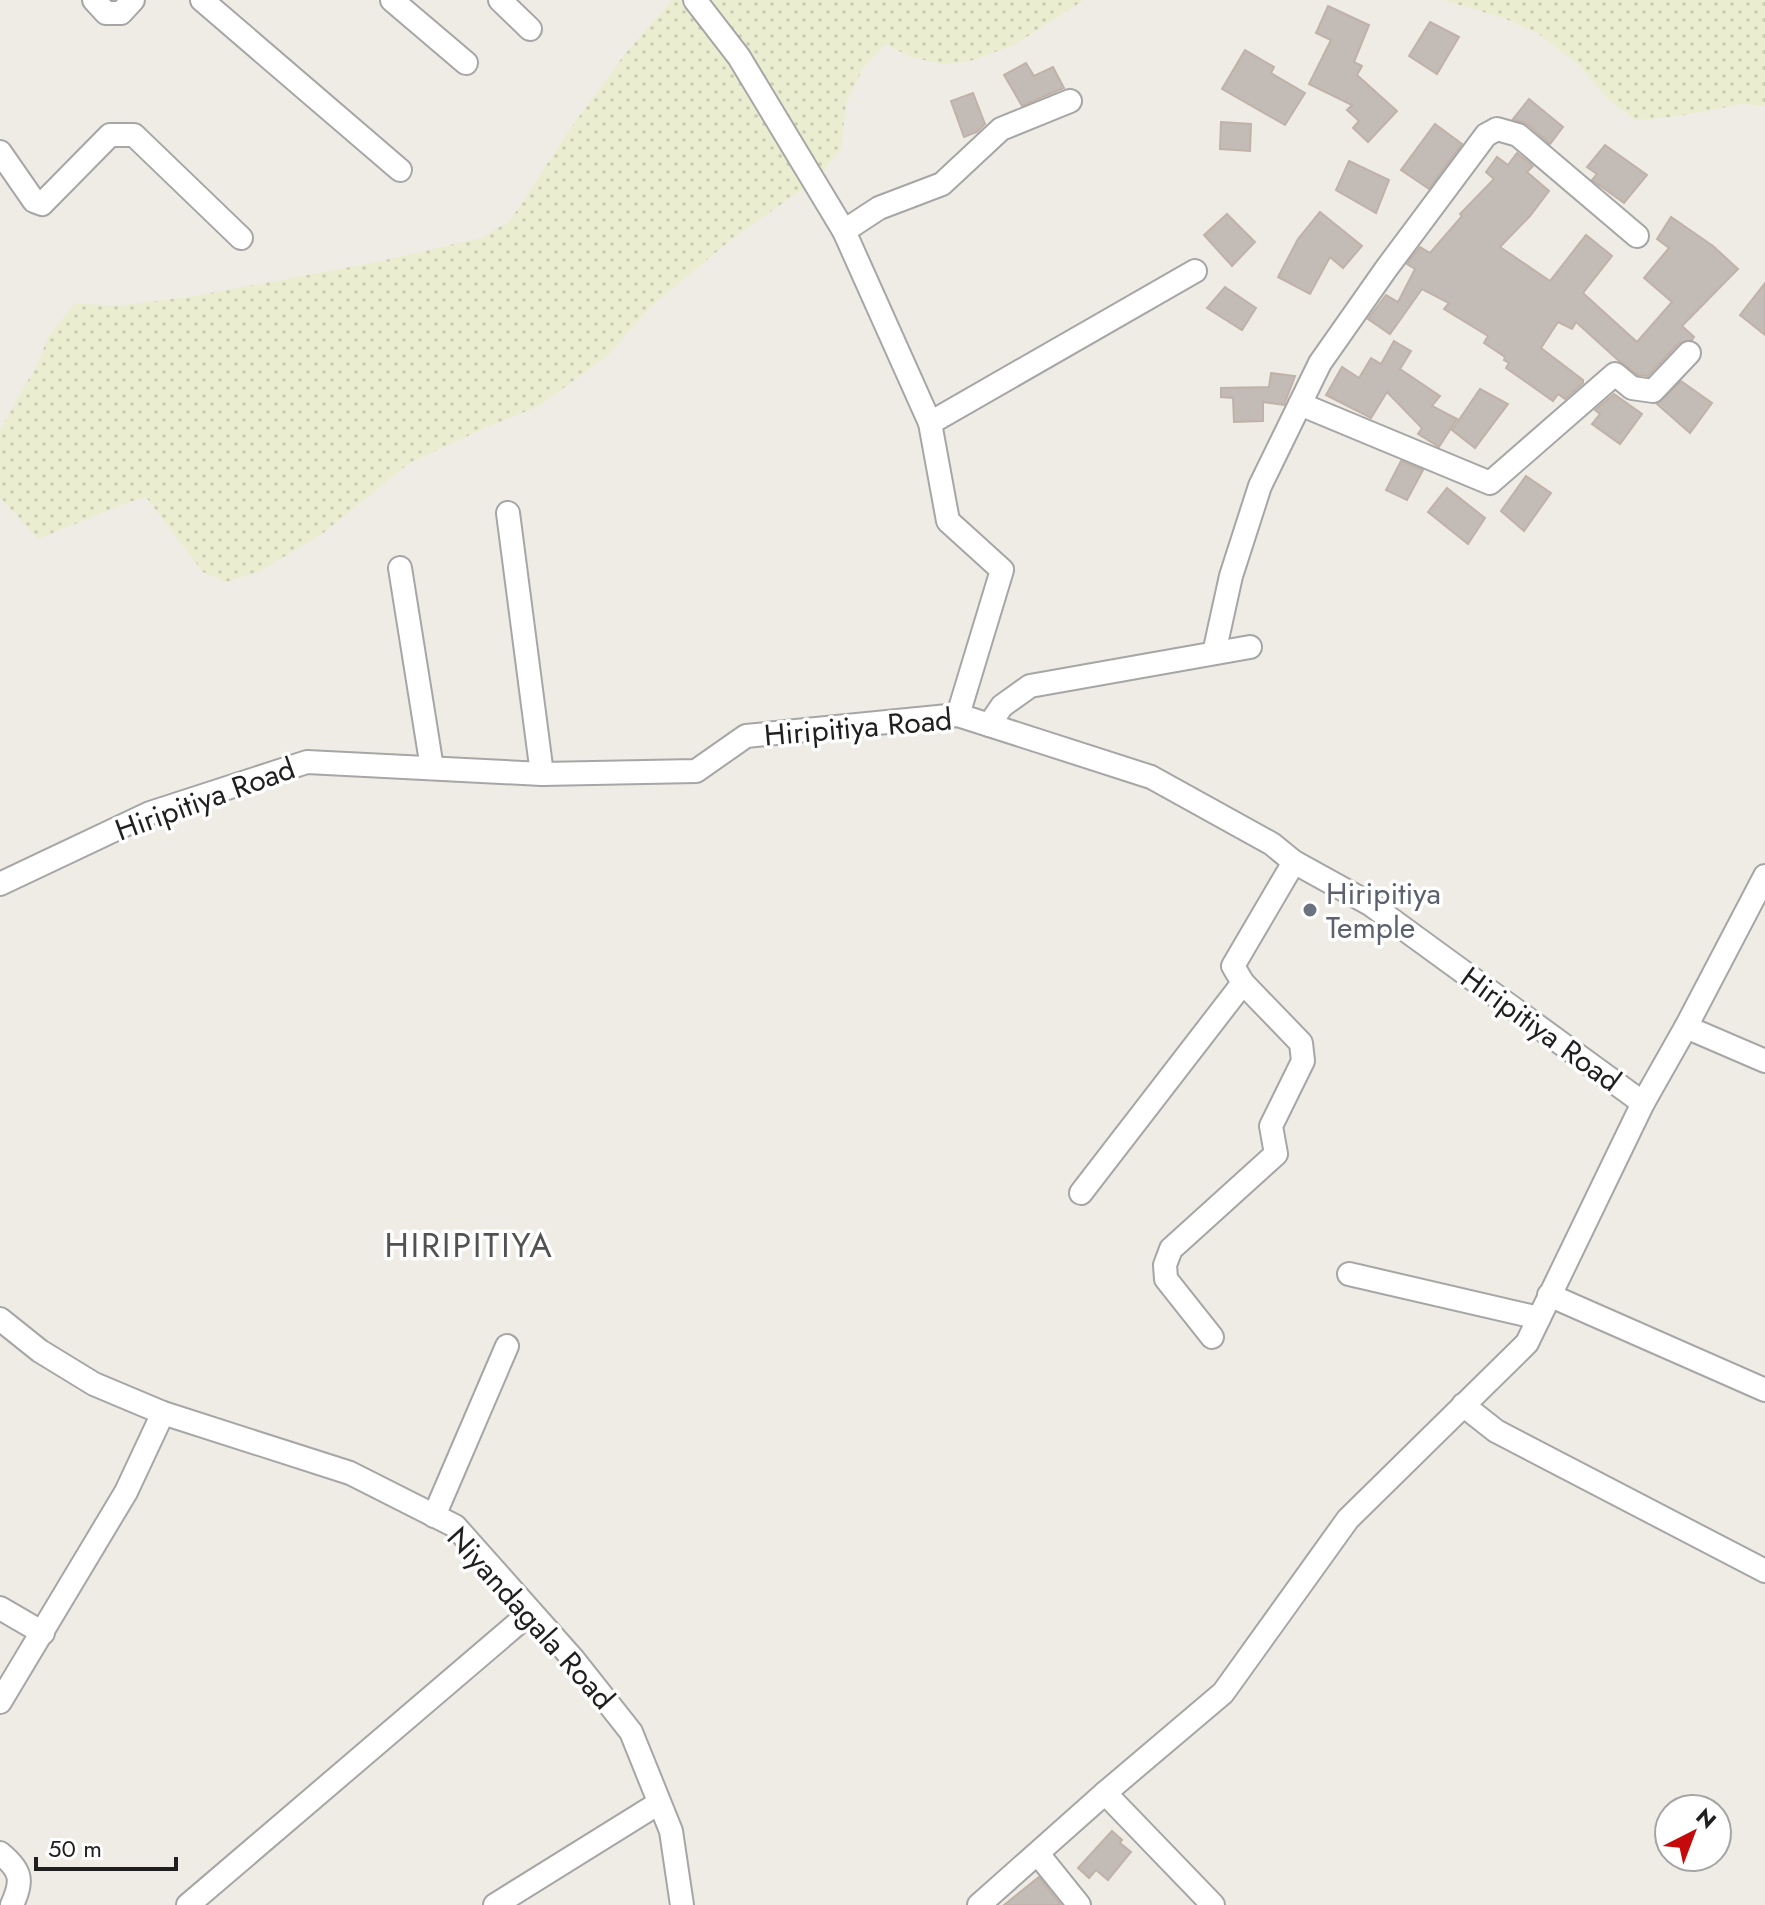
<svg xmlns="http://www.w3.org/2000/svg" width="1765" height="1905" font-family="Jost,sans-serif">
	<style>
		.farmland { fill: url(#farmland-dots) }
		.building { fill: #c3bbb5; stroke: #c0b2a8; stroke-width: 2 }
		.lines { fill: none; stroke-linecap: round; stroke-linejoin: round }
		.minor-casing { stroke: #a6a6a6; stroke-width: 26 }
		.minor { stroke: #fff; stroke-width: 22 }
		.worship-dot { fill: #6b7280; stroke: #fff; stroke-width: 3 }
		.labels { text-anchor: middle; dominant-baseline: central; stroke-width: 7; stroke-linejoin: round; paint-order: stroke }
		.street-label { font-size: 30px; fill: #1f1f1f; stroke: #fff }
		.worship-label { font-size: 30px; fill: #5b616d; stroke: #fff; text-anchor: start }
		.quarter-label { font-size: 34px; letter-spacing: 2px; fill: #525252; stroke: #fff }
	</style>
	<defs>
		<pattern id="farmland-dots" width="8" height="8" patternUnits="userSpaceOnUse" patternTransform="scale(2)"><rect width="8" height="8" fill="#ebedd1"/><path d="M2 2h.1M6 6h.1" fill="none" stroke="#c9cbb3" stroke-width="1.8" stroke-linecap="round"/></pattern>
	</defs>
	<rect width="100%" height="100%" fill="#efece5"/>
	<g class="farmland">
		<polygon points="672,0 1084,0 1014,45 970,61 942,64 911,57 885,44 863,68 846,103 841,149 814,181 732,239 650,307 608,355 539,406 487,427 409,463 322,534 260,571 226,582 203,572 146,497 126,503 38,539 0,497 0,430 38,363 49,335 75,303 115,306 189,297 372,263 481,238 510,221 570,129 625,54"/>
		<polygon points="1443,0 1765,0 1765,106 1742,104 1673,117 1635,120 1610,101 1579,65 1539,34 1504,18"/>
	</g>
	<g class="building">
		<polygon points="1328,6 1369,25 1354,62 1362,66 1357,75 1397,111 1368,142 1353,128 1359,121 1347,110 1352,105 1309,84 1331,40 1316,33"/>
		<polygon points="1430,22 1459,37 1437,74 1409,56"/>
		<polygon points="1245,50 1274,67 1271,73 1305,93 1285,125 1222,89"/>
		<polygon points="1026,63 1034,76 1053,67 1064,88 1022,106 1004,75"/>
		<polygon points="973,93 985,124 977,132 964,137 951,101"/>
		<polygon points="1529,99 1563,127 1550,144 1527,124 1513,119"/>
		<polygon points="1221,122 1251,124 1250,151 1220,149"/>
		<polygon points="1435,124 1462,144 1429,189 1401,170"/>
		<polygon points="1605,145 1647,175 1624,203 1592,180 1597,174 1587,167"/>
		<polygon points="1517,153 1533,166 1527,172 1549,191 1530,216 1500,247 1550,281 1586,235 1612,256 1583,293 1637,342 1672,302 1644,278 1669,248 1657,239 1671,217 1713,246 1738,269 1682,326 1694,337 1692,340 1679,343 1648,376 1638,375 1619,361 1576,322 1572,329 1558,322 1541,348 1583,380 1583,383 1565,399 1558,394 1553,401 1506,368 1509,363 1504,360 1505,357 1484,343 1488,336 1444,309 1449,303 1422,289 1390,334 1368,319 1386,295 1398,302 1415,269 1407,264 1420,247 1430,253 1462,216 1460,214 1494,179 1486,172 1497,157 1508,165"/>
		<polygon points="1349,161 1389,180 1376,213 1336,190"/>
		<polygon points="1320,212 1362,246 1343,268 1330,257 1310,294 1278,277 1298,239"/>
		<polygon points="1227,214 1255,242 1232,266 1204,235"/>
		<polygon points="1765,283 1765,335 1740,315"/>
		<polygon points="1225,287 1256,308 1242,330 1207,308"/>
		<polygon points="1394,341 1411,351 1400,369 1440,396 1432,406 1457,419 1439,447 1418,434 1422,428 1387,392 1371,418 1326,395 1342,367 1359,378 1371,358 1381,364"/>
		<polygon points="1271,373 1295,376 1284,405 1263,402 1263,421 1234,422 1233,398 1221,397 1221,388 1269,387"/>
		<polygon points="1681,381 1712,403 1690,433 1657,404"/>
		<polygon points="1480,389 1508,404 1475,448 1452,430"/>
		<polygon points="1614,394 1642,414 1620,444 1592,424 1600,414 1595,410"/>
		<polygon points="1401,461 1423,470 1407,500 1386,490"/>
		<polygon points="1526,476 1551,493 1524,531 1501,511"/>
		<polygon points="1447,488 1485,518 1468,544 1428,512"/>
		<polygon points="1112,1831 1122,1840 1120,1843 1131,1852 1108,1880 1096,1870 1089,1878 1078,1868"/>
		<polygon points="1039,1877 1061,1905 1004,1905"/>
	</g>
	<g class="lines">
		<g class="minor-casing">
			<g id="minor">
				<polyline points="94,0 106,13 121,13 133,0"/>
				<polyline points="202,0 400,170"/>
				<polyline points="392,0 466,63"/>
				<polyline points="500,0 530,29"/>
				<polyline points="695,0 739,57 844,231 930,423 948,521 1002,570 958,715"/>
				<polyline points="0,152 34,201 42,204 110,135 134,135 241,238"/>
				<polyline points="844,231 879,208 942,184 1001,129 1070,101"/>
				<polyline points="1300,404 1490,483 1615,374 1632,388 1653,391 1689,353"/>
				<polyline points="930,423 1195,271"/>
				<polyline points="508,513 542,774"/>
				<polyline points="400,568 432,768"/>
				<polyline points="1214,653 1231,576 1260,486 1320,363 1386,269 1486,135 1497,129 1518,135 1637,236"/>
				<polyline points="989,725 1002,706 1030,686 1250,647"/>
				<polyline points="0,884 150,813 307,762 542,774 696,771 746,736 958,715 1151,777 1272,844 1294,862 1370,904 1643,1103"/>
				<polyline points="1686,1027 1765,1061"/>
				<polyline points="1081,1193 1243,983"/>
				<polyline points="1349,1274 1539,1318"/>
				<polyline points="1549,1295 1765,1390"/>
				<polyline points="0,1319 40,1351 94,1384 163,1413 350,1473 455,1526 574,1660 631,1732 671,1831 682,1905"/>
				<polyline points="1212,1337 1166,1279 1165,1265 1171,1249 1276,1154 1271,1126 1303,1061 1301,1043 1243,983 1233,966 1294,862"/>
				<polyline points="1463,1405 1496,1431 1765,1571"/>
				<polyline points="434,1516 507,1346"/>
				<polyline points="0,1608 43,1633"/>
				<polyline points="0,1702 126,1492 163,1413"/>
				<polyline points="1105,1793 1213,1905"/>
				<path d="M0,1853C22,1871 23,1880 12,1905"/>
				<polyline points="1038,1854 1079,1905"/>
				<polyline points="188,1905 531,1612"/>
				<polyline points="495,1905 659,1803"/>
				<polyline points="979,1905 1105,1793 1223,1693 1348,1519 1527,1343 1643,1103 1686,1027 1765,876"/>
			</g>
		</g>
		<use href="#minor" class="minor"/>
	</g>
	<circle class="worship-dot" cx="1310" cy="910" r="8"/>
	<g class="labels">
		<g class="street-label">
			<text transform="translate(858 727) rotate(-5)">Hiripitiya Road</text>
			<text transform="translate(205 799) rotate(-20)">Hiripitiya Road</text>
			<text transform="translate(1541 1029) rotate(36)">Hiripitiya Road</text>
			<text transform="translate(531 1618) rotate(48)">Niyandagala Road</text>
		</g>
		<g class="worship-label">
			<text x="1326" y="893">Hiripitiya<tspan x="1326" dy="34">Temple</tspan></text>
		</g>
		<g class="quarter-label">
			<text x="469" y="1245">HIRIPITIYA</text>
		</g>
	</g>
	<g transform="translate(1693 1833) rotate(42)"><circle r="38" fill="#ffffff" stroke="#a5a5a5" stroke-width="2"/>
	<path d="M0-6L14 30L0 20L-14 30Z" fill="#c40a0b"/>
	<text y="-12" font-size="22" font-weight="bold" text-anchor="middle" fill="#1f1f1f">N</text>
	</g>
	<path d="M36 1857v12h140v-12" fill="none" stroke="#1f1f1f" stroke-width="4"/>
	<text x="48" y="1857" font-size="24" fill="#1f1f1f" stroke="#ffffff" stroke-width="6" paint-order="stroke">50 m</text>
</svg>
